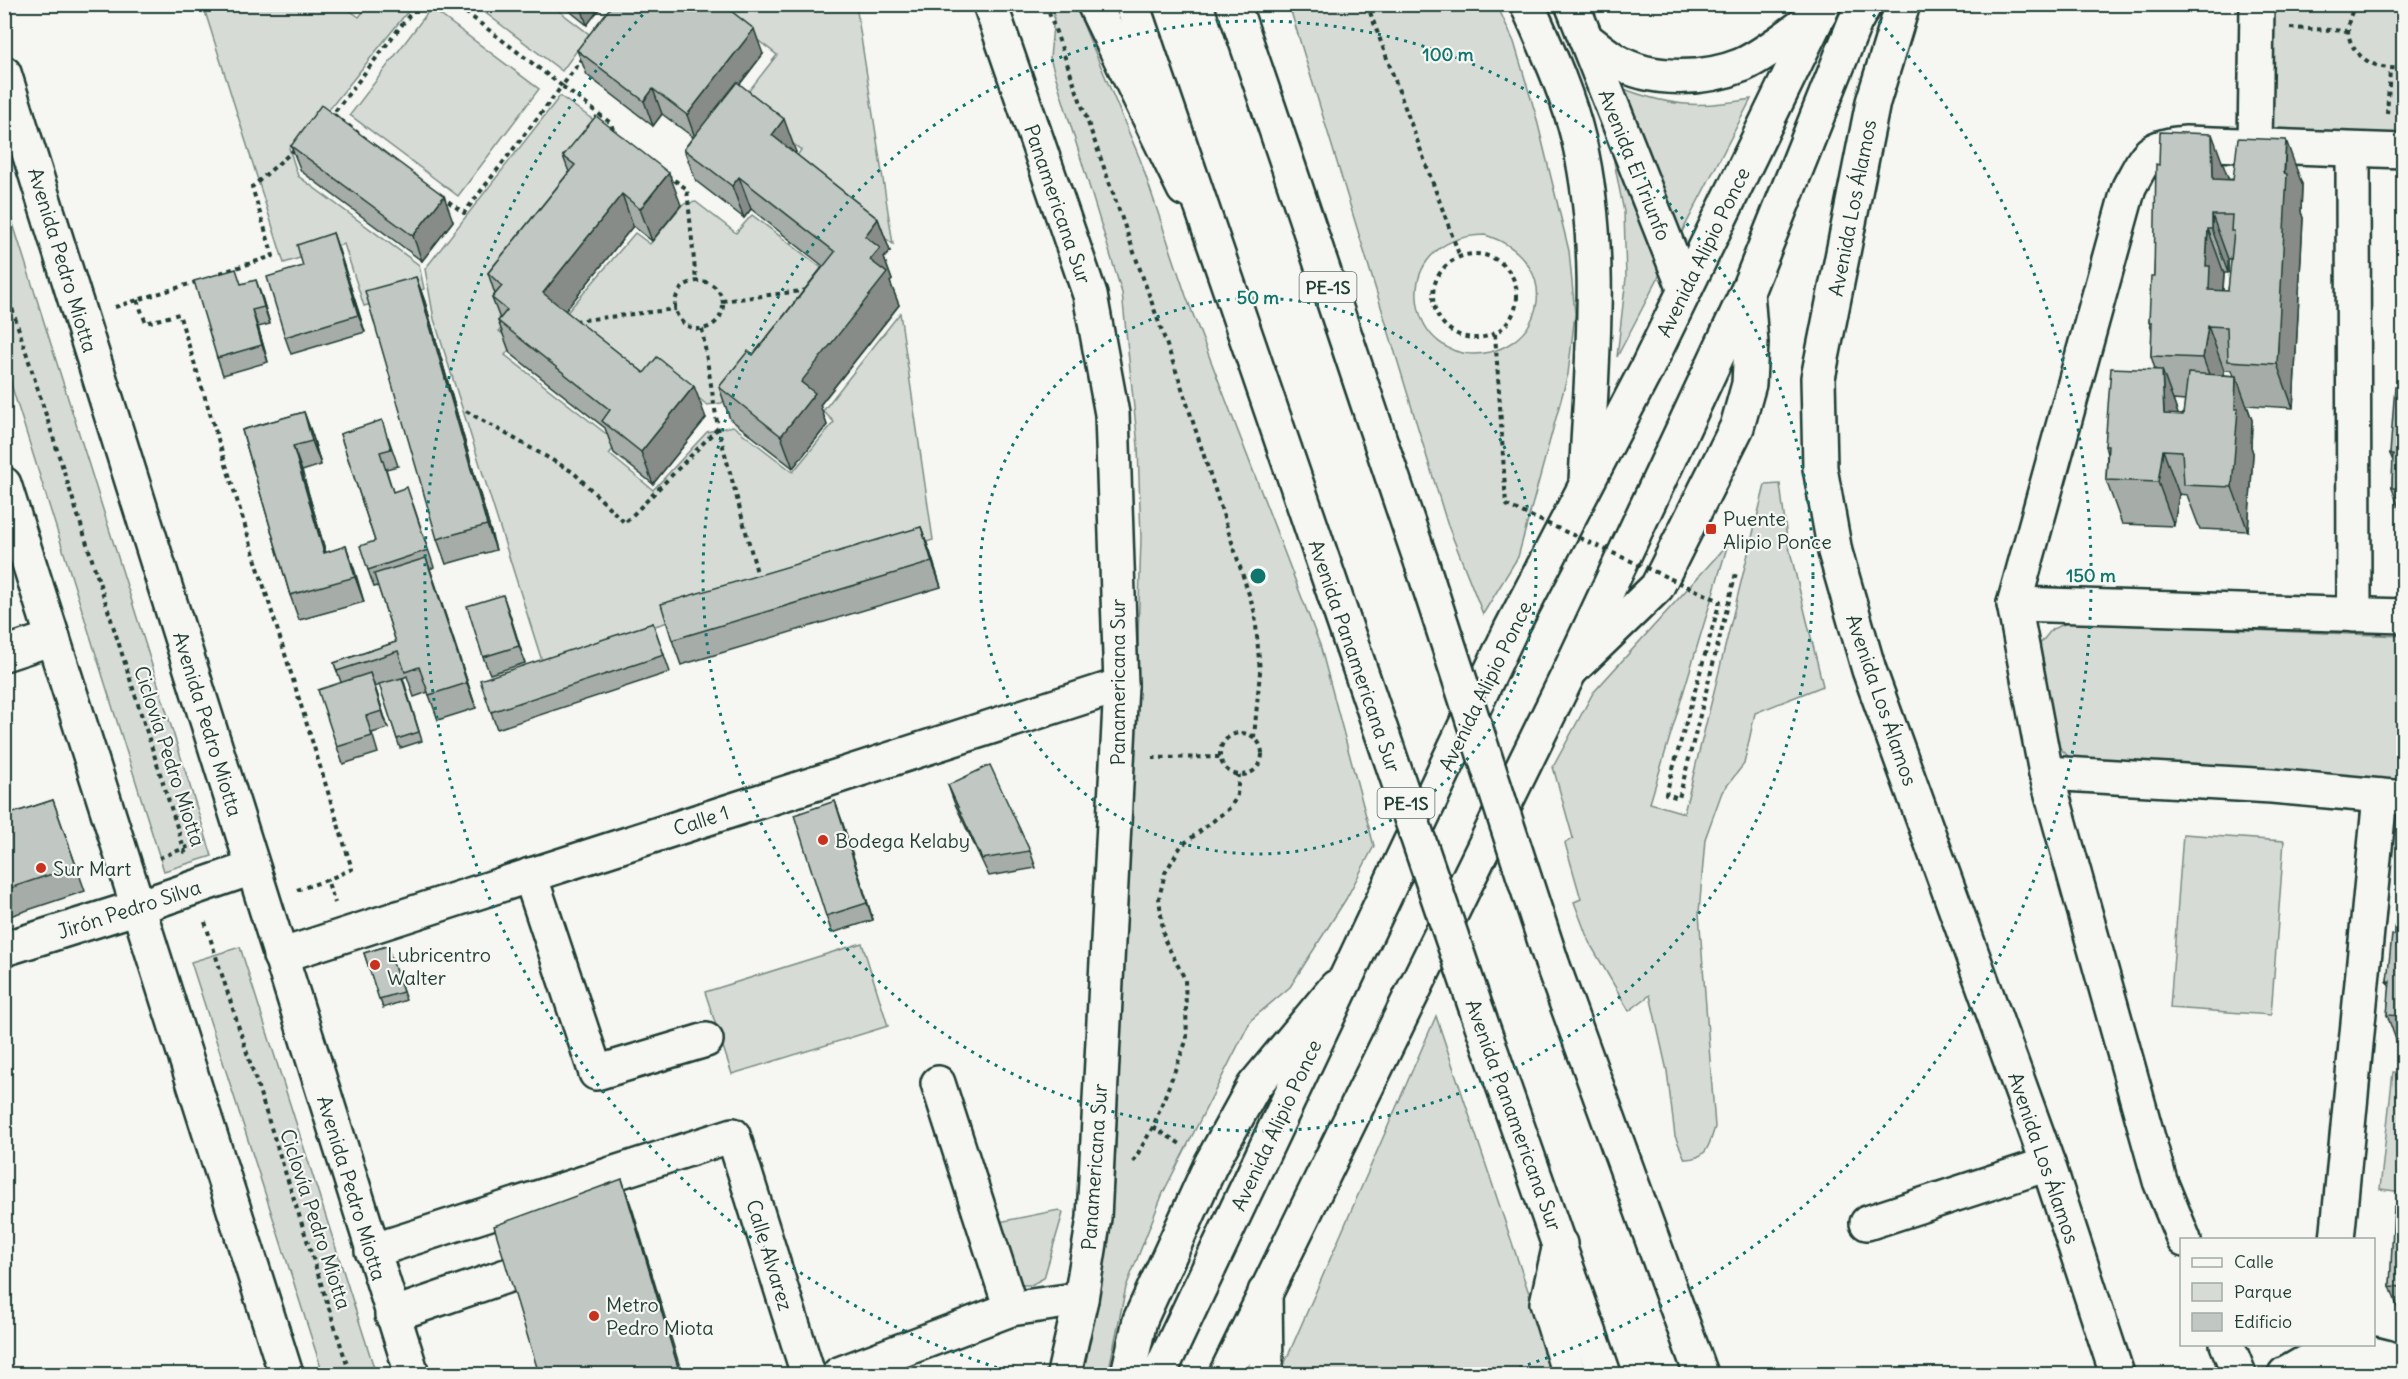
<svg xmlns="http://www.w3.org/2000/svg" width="2408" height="1379" font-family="Delius,sans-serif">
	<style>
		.green { fill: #d6dbd6; stroke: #7a8c85; stroke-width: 1.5; fill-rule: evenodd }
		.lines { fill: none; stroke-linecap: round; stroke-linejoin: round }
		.minor-casing { stroke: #1f3d34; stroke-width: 38 }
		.major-casing { stroke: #1f3d34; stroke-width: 38 }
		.highway-casing { stroke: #1f3d34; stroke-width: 38 }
		.path { stroke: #1f3d34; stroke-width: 4; stroke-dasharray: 4.5 4.5; stroke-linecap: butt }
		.minor { stroke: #f6f6f2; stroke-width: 33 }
		.major { stroke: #f6f6f2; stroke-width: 33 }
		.highway { stroke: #f6f6f2; stroke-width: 33 }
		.highway-bridge-casing { stroke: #1f3d34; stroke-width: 38; stroke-linecap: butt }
		.path-bridge { stroke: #1f3d34; stroke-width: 4; stroke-dasharray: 4.5 4.5; stroke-linecap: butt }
		.highway-bridge { stroke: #f6f6f2; stroke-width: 33 }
		.wall { fill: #a6aca8; stroke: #1f3d34; stroke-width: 1.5; fill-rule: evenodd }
		.shaded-wall { fill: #878c88; stroke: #1f3d34; stroke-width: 1.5 }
		.building { fill: #c1c8c3; stroke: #1f3d34; stroke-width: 1.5; fill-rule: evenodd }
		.ring { fill: none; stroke: #0f766e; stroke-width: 3; stroke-dasharray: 3 6 }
		.poi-dot { fill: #c8321e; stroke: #f6f6f2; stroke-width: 2 }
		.labels { text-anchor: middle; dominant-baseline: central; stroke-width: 4.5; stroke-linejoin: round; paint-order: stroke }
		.shield { fill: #f6f6f2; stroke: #60746d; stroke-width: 1.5 }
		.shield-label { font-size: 18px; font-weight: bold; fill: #1f3d34 }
		.street-label { font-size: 20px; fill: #1f3d34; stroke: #f6f6f2 }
		.poi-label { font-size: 20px; fill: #1f3d34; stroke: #f6f6f2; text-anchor: start }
		.centre { fill: #0f766e; stroke: #f6f6f2; stroke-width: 3 }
		.ring-label { font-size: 18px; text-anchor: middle; font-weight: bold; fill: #0f766e; stroke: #f6f6f2; stroke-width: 4.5; stroke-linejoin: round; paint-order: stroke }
	</style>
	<rect width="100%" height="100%" fill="#f6f6f2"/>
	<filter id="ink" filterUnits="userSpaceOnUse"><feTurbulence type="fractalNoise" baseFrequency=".0167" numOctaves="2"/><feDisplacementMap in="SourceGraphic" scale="12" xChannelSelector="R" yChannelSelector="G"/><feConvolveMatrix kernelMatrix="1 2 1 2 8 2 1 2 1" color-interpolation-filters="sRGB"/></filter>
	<g filter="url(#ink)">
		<g class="green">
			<polygon points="203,5 342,5 359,17 369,5 413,5 324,116 289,148 298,176 419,265 424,289 364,306 344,244 284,263"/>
			<polygon points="475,5 551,5 589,34 562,71"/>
			<polygon points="732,5 856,5 893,244 790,166 801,150 740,102 777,55 724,14"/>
			<polygon points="1055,5 1075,5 1140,159 1186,296 1320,645 1374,846 1346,899 1290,987 1251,1020 1163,1193 1126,1287 1108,1374 1083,1374 1092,1333 1100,1264 1114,1182 1136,704 1141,538 1138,446 1122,293 1050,58"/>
			<path d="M1289,5H1497L1514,42L1535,112L1569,251L1575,314L1568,374L1518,557L1483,614L1447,523ZM1485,235C1524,247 1551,282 1530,323C1522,338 1506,348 1490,352C1407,372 1381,237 1485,235Z"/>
			<polygon points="2274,5 2403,5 2403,142 2270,138"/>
			<polygon points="431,8 539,89 458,196 350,115"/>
			<path d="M1616,86C1667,106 1697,109 1751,99L1617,357L1626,278L1624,212L1610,141Z"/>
			<polygon points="560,96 606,129 509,318 499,331 514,343 505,355 618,443 609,454 653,490 707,432 733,426 793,472 834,422 823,411 900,313 933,540 542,661 434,319 425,269"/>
			<polygon points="4,195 212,856 164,871 5,365"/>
			<polygon points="696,202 736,233 752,215 844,285 754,360 722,403 707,405 673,377 652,396 558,323 635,233 650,244 683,204"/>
			<path d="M1780,484L1787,539L1823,686L1755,713L1744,764L1722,792L1705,839L1699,913L1715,1127C1709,1146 1707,1159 1685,1159L1675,1136L1667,1071L1650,995L1629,1011L1589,942L1574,902L1581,899L1565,843L1573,838L1553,767L1593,693L1728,544L1650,803L1684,813L1765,485Z"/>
			<polygon points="2067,623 2403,636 2403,791 2086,763 2069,757 2057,745 2037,661 2040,644 2052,629"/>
			<polygon points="2183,834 2284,841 2271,1015 2170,1008"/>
			<polygon points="862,943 888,1026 732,1074 705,992"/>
			<polygon points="240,947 376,1374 323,1374 191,962"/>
			<polygon points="1436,1016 1556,1374 1280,1374"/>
			<polygon points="2393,1072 2403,1073 2403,1192 2380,1189"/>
			<polygon points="1059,1210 1063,1213 1044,1278 1031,1285 1019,1285 999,1222"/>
		</g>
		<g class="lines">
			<g class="minor-casing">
				<g id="minor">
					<polyline points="1094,4 1184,189"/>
					<polyline points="1903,4 1873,102 1818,378 1820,468 1835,552 1869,670 2048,1164 2117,1374"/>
					<polyline points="2255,147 2257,4"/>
					<polyline points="2353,150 2354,615"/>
					<polyline points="2014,604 2404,616"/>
					<polyline points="4,654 53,638"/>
					<polyline points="1570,671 1657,587 1737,427 1749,384 1751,343 1747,292"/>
					<polyline points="2046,773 2272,786 2404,798"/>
					<polyline points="530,875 596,1073 706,1040"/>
					<polyline points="4,949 138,907 252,868"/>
					<polyline points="280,956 1121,685"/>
					<polyline points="938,1083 1011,1309"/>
					<polyline points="1867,1223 2048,1164"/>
					<path d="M2184,1240L2160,1181L2046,773L2014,604L2129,187C2147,155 2146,146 2186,143L2404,151"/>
					<polyline points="2337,1240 2380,796"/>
					<polyline points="372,1251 733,1135 808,1374"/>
					<polyline points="392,1315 550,1261"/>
					<polyline points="2227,1344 2239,1374"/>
					<polyline points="839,1374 1011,1309 1081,1299"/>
					<polyline points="1128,1374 1140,1320 1211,1164 1254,1086 1336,987"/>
					<path d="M2285,1374C2296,1369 2308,1360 2319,1356C2343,1348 2383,1352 2404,1365"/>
				</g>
			</g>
			<g class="major-casing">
				<g id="major">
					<polyline points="990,4 1090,295 1112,414 1121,685 1094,1218 1081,1299 1064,1374"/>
					<polyline points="1572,4 1685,290"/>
					<path d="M1586,39C1595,46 1605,54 1616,61C1651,82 1705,80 1742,65C1765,55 1798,28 1820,13"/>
					<polyline points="4,73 412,1374"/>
					<polyline points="4,484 286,1374"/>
					<polyline points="1159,1374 1511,629 1647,368 1824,4"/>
					<polyline points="1226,1374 1569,673 1747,292 1855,22 1865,4"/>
				</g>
			</g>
			<g class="highway-casing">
				<g id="highway">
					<polyline points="1132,4 1335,596"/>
					<path d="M1233,4C1298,190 1358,378 1422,564"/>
					<path d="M1527,4C1547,49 1568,94 1579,141C1605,253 1591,369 1586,482"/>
					<polyline points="1552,963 1701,1374"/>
					<polyline points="1477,1011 1604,1374"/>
					<polyline points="1560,1244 1547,1303 1569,1374"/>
					<polyline points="1265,1292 1266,1374"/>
				</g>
			</g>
			<g class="path">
				<polyline points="353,4 357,8 360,4"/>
				<polyline points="1046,4 1181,385 1255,613 1260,672 1254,737"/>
				<polyline points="1367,4 1460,257"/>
				<path d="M2357,4C2331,39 2366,75 2404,67"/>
				<polyline points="2290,28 2349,31"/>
				<polyline points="583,58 562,86 612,124 613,132"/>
				<polyline points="2387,114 2390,70"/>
				<polyline points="366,139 333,114 418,4"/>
				<polyline points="667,175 687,189 696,281"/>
				<polyline points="441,196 464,213 562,86 455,4"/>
				<circle cx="1475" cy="296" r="42"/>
				<polyline points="220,273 273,256 252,187 295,149"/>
				<circle cx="699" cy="305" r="24"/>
				<polyline points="4,283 186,855"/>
				<polyline points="137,300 146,323 179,314 352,869 327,880"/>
				<polyline points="722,301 809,290"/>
				<polyline points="115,307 199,281"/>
				<polyline points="575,321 676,309"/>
				<polyline points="702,329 718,428 759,580"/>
				<polyline points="1495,334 1500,406"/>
				<polyline points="466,411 573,472 625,523 718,428"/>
				<circle cx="1241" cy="754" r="21"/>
				<polyline points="1152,758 1220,757"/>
				<polyline points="159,858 208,839"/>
				<polyline points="297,890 327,880 335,903"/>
				<polyline points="205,922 350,1374"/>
				<polyline points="1153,1127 1182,1145"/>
				<polyline points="1133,1162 1153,1127 1187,1039 1185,979 1164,939 1159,898 1165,873 1181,846 1231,807 1237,795 1239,775"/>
			</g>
			<use href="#minor" class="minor"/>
			<use href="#major" class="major"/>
			<use href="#highway" class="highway"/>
			<g class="highway-bridge-casing">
				<g id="highway-bridge">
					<polyline points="1422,564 1552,963"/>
					<polyline points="1335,596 1477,1011"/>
				</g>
			</g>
			<polyline class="path-bridge" points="1500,406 1506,505 1720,601 1666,794 1679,798 1736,573"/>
			<use href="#highway-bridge" class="highway-bridge"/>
		</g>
		<g class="wall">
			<polygon points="561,4 603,4 587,25"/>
			<polygon points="577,50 763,54 740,84 796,152 794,153 878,219 890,251 884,258 892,280 890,282 899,305 820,405 827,425 793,468 730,419 719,387 753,355 823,266 751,209 744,218 696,181 684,149 693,137 662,114 653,126 587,75"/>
			<polygon points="291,146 453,221 422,261 301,171"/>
			<polygon points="563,156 681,205 652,241 633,226 565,311 644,373 706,418 653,484 614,453 605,428 510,353 498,321 500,319 492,298 495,294 488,273 569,172"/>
			<path d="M2159,165L2228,178V179L2302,184L2301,212L2303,218L2293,408L2247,405L2252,420L2251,447L2253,453L2248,531L2200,529L2187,495L2179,494L2174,526L2122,524L2106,480L2107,454L2105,446L2155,369L2151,356L2152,331L2149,322L2154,276ZM2228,259H2232L2228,291H2223L2224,273H2228ZM2224,370H2232L2234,376L2223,375ZM2173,400L2185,401L2183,415H2178Z"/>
			<polygon points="333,233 365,332 291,354 285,337 303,266"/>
			<polygon points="416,277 425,302 496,550 446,564 437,539"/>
			<polygon points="242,284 262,297 270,324 258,327 268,362 223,375 217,358"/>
			<polygon points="2403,386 2403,520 2392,488 2393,461 2390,454"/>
			<polygon points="304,412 313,437 321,465 302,471 326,553 346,546 364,602 299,620 290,595 242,430"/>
			<polygon points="340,434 388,437 398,466 386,469 393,492 413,504 434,567 430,569 476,708 438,720 428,692 414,697 407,676 403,678 422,741 400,748 380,685 375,687 388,728 372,733 378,753 343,764 337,747 341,682 334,663 396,642 378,586 374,587 368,570 375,541"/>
			<polygon points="921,527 930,552 941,587 681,665 672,640"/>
			<polygon points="509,612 525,663 490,674 483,657"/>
			<polygon points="653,623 670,672 497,729 491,712"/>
			<polygon points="948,785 1030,851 1036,868 989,876 954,802"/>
			<polygon points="53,800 85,891 4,918 4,816"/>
			<polygon points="841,818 873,920 832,933 826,916"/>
			<polygon points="2403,823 2403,1059 2387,1015 2390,988 2387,981 2395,935"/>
			<polygon points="387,946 406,1000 383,1008 364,953"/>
			<polygon points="2403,1174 2403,1323 2390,1286 2397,1206"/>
		</g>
		<g class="shaded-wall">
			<polygon points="580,4 603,4 587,25"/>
			<polygon points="754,29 763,54 696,140 687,115"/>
			<polygon points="653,89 662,114 653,126 644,101"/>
			<polygon points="784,119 796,152 783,168 772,135"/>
			<polygon points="2212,134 2228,178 2229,215 2213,179"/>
			<polygon points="2286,140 2302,184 2301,212 2303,218 2293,408 2277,364"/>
			<polygon points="669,173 681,205 652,241 640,209"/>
			<polygon points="739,177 751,209 744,218 732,186"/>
			<polygon points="622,194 633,226 554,325 543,293"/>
			<polygon points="444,196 453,221 422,261 413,236"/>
			<polygon points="2212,215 2228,259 2228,273 2212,229"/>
			<polygon points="878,219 890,251 884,258 892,280 890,282 899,305 820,405 827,425 793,468 781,436 801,382 865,236"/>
			<polygon points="2208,229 2224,273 2222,300 2209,290 2206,266"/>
			<polygon points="333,233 339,250 365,332 358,315"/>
			<polygon points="416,277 425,302 496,550 487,525"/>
			<polygon points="256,280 262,297 270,324 264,307"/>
			<polygon points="252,310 258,327 268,362 262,345"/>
			<polygon points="2208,326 2224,370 2219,402 2203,358"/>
			<polygon points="2162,370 2178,414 2180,451 2164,414"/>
			<polygon points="2236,376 2252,420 2251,447 2253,453 2248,531 2232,487"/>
			<polygon points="694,386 706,418 653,484 641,452"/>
			<polygon points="304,412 313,437 321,465 312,441"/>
			<polygon points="293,446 302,471 333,578 324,553"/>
			<polygon points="2163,450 2179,494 2174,526 2158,482"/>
			<polygon points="921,527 930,552 941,587 932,562"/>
			<polygon points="346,546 355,571 364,602 355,577"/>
			<polygon points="426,558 435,583 476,708 467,683"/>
			<polygon points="503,595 509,612 525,663 519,646"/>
			<polygon points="370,673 376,690 388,728 382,711"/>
			<polygon points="835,801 841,818 873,920 867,903"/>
			<polygon points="622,1179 633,1211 682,1374 680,1374"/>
		</g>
		<g class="building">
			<polygon points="613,4 722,4 754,29 687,115 653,89 644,101 577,50"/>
			<polygon points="737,82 784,119 772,135 878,219 865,236 880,248 870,260 887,273 801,382 815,393 781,436 719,387 748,351 753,355 835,252 739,177 732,186 684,149"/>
			<polygon points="321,105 444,196 413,236 291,146"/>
			<polygon points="596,116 669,173 640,209 622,194 543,293 644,373 657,357 694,386 641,452 602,421 610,410 498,321 507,310 492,298 502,286 488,273 575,165 563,156"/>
			<path d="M2160,132L2212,134L2213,179L2233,180L2238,138L2286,140L2284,173L2287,174L2277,364L2228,361L2227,327L2208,326L2203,358L2151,356L2152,322H2149L2151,276H2154L2156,164L2159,165ZM2212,215H2232L2231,231H2234L2228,291L2209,290L2210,266H2206L2208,229H2212Z"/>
			<polygon points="333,233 358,315 285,337 267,277 303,266 297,245"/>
			<polygon points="236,269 241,284 256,280 264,307 252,310 262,345 217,358 194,281"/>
			<polygon points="416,277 487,525 437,539 365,291"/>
			<polygon points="2111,368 2162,370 2164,414 2183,415 2188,373 2236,376 2235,409 2238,409 2232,487 2184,485 2182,451 2163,450 2158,482 2106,480 2108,446 2105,446"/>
			<polygon points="2395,386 2403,386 2403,488 2392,488 2393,454 2390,454"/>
			<polygon points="304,412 312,441 293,446 324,553 346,546 355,577 290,595 242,430"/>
			<polygon points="382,420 391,449 380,452 393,492 407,487 428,550 368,570 360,546 375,541 340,434"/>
			<polygon points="921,527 932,562 672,640 661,604"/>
			<polygon points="426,558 467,683 429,695 419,667 405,672 398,651 337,671 334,663 396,642 374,574"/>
			<polygon points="503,595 519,646 483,657 467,606"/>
			<polygon points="653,623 664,655 491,712 480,680"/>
			<polygon points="370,673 382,711 366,716 372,736 337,747 318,690"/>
			<polygon points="402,678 419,732 397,739 379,684"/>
			<polygon points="990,765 1030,851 982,859 948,785"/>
			<polygon points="53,800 76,866 4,890 4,816"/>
			<polygon points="835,801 867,903 826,916 794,815"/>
			<polygon points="2401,823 2403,823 2403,1016 2387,1015 2390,981 2387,981 2392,935 2395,935"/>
			<polygon points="387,946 403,992 379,999 364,953"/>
			<polygon points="2400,1174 2403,1174 2403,1287 2390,1286 2394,1206 2397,1206"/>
			<polygon points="622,1179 680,1374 539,1374 494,1226"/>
		</g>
	</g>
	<g class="ring">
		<circle cx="1258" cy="576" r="278"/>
		<circle cx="1258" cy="576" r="555"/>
		<path d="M1014 1373A833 833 0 0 1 649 8M1867 8A833 833 0 0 1 1502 1373"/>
	</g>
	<g class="poi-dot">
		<rect x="1705" y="523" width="12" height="12" rx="3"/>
		<circle cx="823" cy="840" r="6"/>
		<circle cx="41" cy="868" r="6"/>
		<circle cx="375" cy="965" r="6"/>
		<circle cx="594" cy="1316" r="6"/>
	</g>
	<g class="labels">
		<g class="shield">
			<rect x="1299.5" y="272" width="57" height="30" rx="4.5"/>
			<rect x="1377.5" y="788" width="57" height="30" rx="4.5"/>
		</g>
		<g class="shield-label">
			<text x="1328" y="287">PE-1S</text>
			<text x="1406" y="803">PE-1S</text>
		</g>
		<g class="street-label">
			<text transform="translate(1635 165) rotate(68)">Avenida El Triunfo</text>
			<text transform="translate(1058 204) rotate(71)">Panamericana Sur</text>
			<text transform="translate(1852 208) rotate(-79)">Avenida Los Álamos</text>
			<text transform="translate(1703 252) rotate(-64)">Avenida Alipio Ponce</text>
			<text transform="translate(63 260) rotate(73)">Avenida Pedro Miotta</text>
			<text transform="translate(1355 656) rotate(71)">Avenida Panamericana Sur</text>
			<text transform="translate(1117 682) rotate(-90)">Panamericana Sur</text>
			<text transform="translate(1485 686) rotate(-64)">Avenida Alipio Ponce</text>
			<text transform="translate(1882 700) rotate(71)">Avenida Los Álamos</text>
			<text transform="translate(208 724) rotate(73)">Avenida Pedro Miotta</text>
			<text transform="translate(170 756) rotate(72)">Ciclovía Pedro Miotta</text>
			<text transform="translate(701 820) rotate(-18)">Calle 1</text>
			<text transform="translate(129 909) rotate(-18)">Jirón Pedro Silva</text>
			<text transform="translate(1514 1115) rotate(70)">Avenida Panamericana Sur</text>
			<text transform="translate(1276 1125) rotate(-65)">Avenida Alipio Ponce</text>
			<text transform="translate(2044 1158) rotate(71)">Avenida Los Álamos</text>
			<text transform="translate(1094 1167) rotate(-86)">Panamericana Sur</text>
			<text transform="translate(352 1188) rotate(73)">Avenida Pedro Miotta</text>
			<text transform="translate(316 1219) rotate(72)">Ciclovía Pedro Miotta</text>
			<text transform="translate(770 1255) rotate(73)">Calle Alvarez</text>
		</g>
		<g class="poi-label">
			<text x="1723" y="518">Puente<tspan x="1723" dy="23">Alipio Ponce</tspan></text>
			<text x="835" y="840">Bodega Kelaby</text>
			<text x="53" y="868">Sur Mart</text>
			<text x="387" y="954">Lubricentro<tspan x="387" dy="23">Walter</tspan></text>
			<text x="606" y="1304">Metro<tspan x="606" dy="23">Pedro Miota</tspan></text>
		</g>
	</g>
	<circle cx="1258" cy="576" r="9" class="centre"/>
	<g class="ring-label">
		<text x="1448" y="61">100 m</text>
		<text x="1258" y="304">50 m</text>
		<text x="2091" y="582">150 m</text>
	</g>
	<rect width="2408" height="1379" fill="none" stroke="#f6f6f2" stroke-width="24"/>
	<rect x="12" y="12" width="2384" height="1355" fill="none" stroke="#1f3d34" stroke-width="2" filter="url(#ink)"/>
	<rect x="2180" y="1238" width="195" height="108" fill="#f6f6f2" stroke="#a0aca6" stroke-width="1.5"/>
	<rect x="2192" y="1258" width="30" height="9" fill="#f6f6f2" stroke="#a0aca6" stroke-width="1.5"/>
	<text x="2234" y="1268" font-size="18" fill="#1f3d34">Calle</text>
	<rect x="2192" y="1283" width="30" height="18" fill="#d6dbd6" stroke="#a0aca6" stroke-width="1.5"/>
	<text x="2234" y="1298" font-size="18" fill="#1f3d34">Parque</text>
	<rect x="2192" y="1313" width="30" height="18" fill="#c1c8c3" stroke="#a0aca6" stroke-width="1.5"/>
	<text x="2234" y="1328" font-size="18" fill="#1f3d34">Edificio</text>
</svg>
